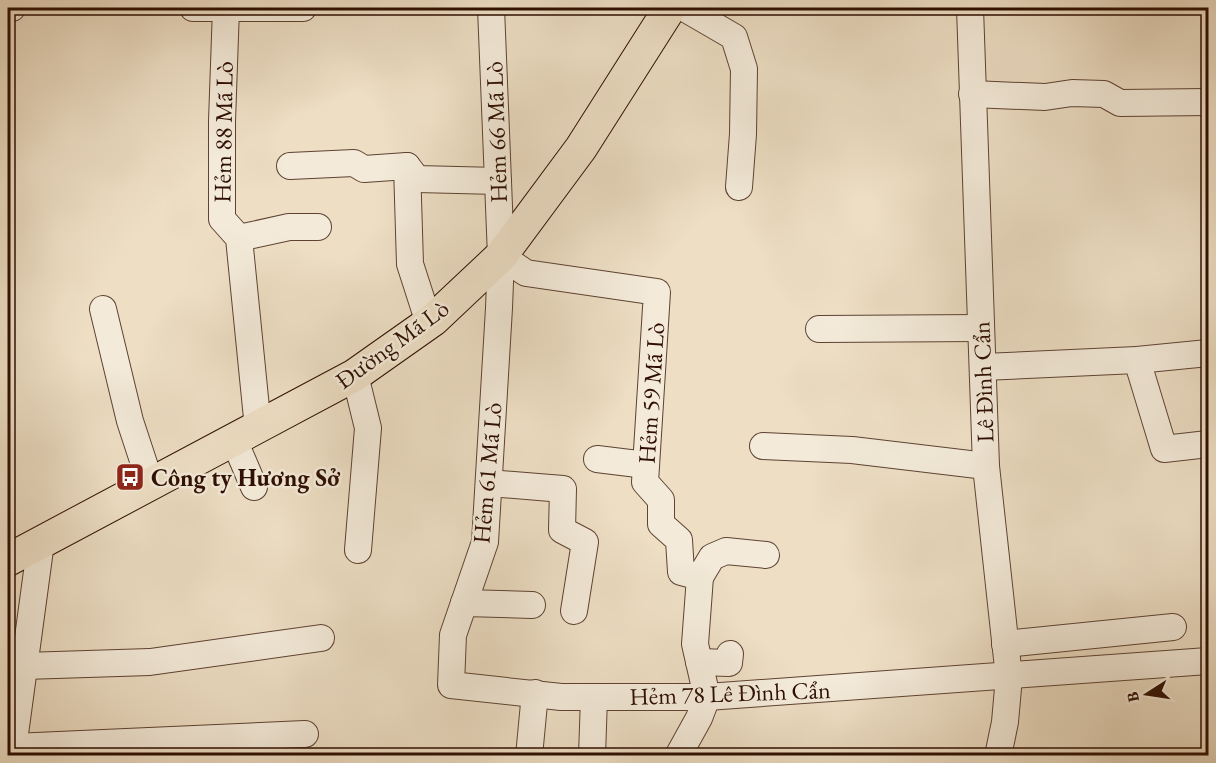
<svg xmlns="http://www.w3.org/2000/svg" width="1216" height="763" font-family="'EB Garamond',serif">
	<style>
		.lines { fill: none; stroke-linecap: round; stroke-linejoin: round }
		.minor-casing { stroke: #5e4232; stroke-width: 28 }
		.major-casing { stroke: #2e0e01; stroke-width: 34 }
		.minor { stroke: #f3ead9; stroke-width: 26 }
		.major { stroke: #eddec4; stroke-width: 32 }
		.labels { text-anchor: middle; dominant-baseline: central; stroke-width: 5; stroke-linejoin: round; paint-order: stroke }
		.street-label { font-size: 24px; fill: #2e0e01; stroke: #f3ead9 }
		.poi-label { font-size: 24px; font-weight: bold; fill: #2e0e01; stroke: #f3ead9; text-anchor: start }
	</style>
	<rect width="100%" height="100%" fill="#eddec4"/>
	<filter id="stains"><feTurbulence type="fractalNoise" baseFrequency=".00333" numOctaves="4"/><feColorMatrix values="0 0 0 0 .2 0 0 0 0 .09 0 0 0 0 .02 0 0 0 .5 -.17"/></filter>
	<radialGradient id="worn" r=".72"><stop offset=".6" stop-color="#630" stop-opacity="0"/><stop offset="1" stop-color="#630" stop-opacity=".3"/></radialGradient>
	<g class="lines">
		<g class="minor-casing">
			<g id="minor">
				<polyline points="193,8 303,8"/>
				<polyline points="226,8 222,121 222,219 239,238 258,428"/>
				<polyline points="491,8 501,256 499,308 485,542 453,635 451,685 561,697 707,697 1208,661"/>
				<polyline points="684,8 734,37 744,69 743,134 739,187"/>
				<polyline points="970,8 986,466 1009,677 1005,722 998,756"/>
				<polyline points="8,9 12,8"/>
				<polyline points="972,94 1045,97 1072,93 1104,94 1120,103 1208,102"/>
				<polyline points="290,166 354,163 364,169 407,166 417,179 498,181"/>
				<polyline points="407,166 410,264 429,323"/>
				<polyline points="239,238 289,227 318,227"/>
				<polyline points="501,256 526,273 657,292 645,482 661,500 661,524 679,540 681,572 700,577 695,644 707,697 699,718 678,756"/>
				<polyline points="103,309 130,421 151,485"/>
				<polyline points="819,329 981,328"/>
				<polyline points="1137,360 1164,449 1208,444"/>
				<polyline points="983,367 1137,360 1208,353"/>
				<polyline points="355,375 368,428 358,550"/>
				<polyline points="234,440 254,487"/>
				<polyline points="763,446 852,450 986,466"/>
				<polyline points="597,459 646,465"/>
				<polyline points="489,483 563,489 562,530 585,542 574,611"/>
				<polyline points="700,577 712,557 726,551 766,555"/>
				<polyline points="464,603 532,605"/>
				<polyline points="1005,644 1173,627"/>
				<polyline points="699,662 729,663 730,654"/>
				<polyline points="24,666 150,662 321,638"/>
				<polyline points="13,747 305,734"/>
				<polyline points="12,756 41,542"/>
				<polyline points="529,756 535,693"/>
				<polyline points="592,756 594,697"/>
			</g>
		</g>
		<g class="major-casing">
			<polyline id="major" points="8,560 355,375 433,320 501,256 581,148 670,8"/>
		</g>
		<use href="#minor" class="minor"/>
		<use href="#major" class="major"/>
	</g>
	<defs>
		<g id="bus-square" transform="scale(1.5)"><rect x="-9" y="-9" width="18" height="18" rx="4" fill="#8f2418" stroke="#f3ead9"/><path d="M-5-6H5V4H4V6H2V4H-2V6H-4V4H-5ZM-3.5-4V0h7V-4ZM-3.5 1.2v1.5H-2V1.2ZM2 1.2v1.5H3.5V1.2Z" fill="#fff"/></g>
	</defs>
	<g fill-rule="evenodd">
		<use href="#bus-square" x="130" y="477"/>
	</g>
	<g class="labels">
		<g class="street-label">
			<text transform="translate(223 132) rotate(-89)">Hẻm 88 Mã Lò</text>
			<text transform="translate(496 132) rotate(-92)">Hẻm 66 Mã Lò</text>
			<text transform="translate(392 344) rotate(-36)">Đường Mã Lò</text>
			<text transform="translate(983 382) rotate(-92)">Lê Đình Cẩn</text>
			<text transform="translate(651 393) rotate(-86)">Hẻm 59 Mã Lò</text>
			<text transform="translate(487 473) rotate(-85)">Hẻm 61 Mã Lò</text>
			<text transform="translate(730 693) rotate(-2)">Hẻm 78 Lê Đình Cẩn</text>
		</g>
		<g class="poi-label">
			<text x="151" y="477">Công ty Hương Sở</text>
		</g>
	</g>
	<rect width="1216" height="763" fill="none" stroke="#eddec4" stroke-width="30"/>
	<rect x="9" y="9" width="1198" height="745" fill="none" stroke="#2e0e01" stroke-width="3"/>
	<rect x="15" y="15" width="1186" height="733" fill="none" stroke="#2e0e01" stroke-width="1.5"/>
	<g transform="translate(1147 694) rotate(258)" stroke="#f3ead9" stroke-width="4.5" paint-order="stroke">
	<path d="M0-4.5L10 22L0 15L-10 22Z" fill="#2e0e01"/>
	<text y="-9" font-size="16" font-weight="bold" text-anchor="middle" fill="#2e0e01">B</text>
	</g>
	<rect width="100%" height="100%" filter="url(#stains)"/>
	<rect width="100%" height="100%" fill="url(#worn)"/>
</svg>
